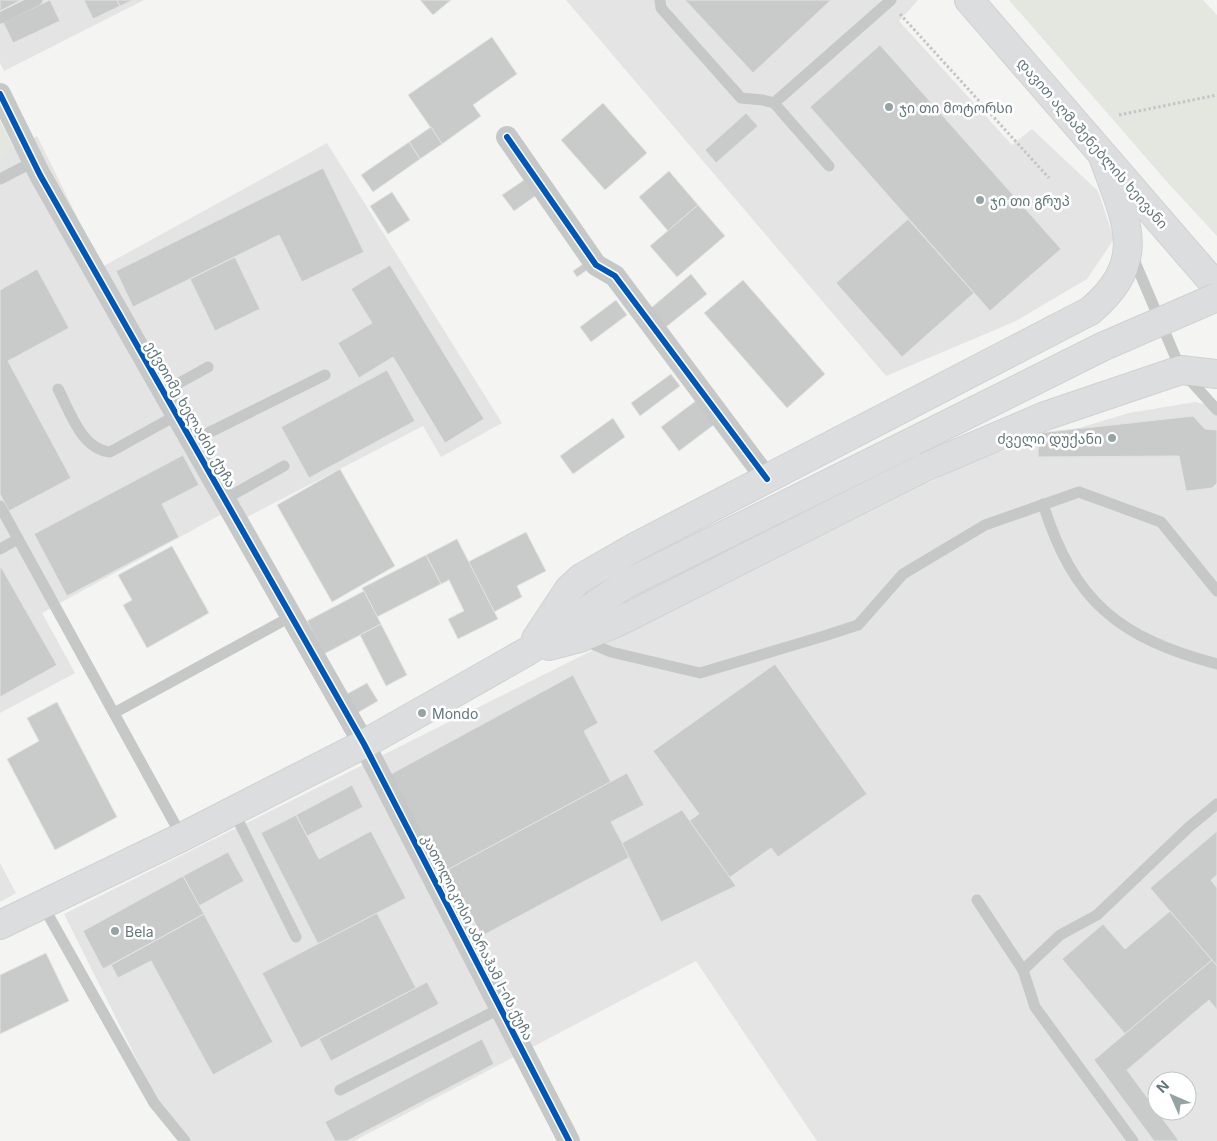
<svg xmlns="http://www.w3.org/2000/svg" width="1217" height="1141" font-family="Inter,'Noto Sans Georgian',sans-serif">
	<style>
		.built { fill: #e3e4e3; fill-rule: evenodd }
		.green { fill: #e4e6e0 }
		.building { fill: #c9cbcb; stroke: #e3e3e2 }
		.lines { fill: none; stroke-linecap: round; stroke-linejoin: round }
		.secondary-casing { stroke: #d0d1d1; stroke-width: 30 }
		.trunk-casing { stroke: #d0d1d0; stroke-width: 30 }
		.path { stroke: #c4c6c6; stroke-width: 3; stroke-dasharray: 2.5 2.5; stroke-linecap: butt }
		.service { stroke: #c6c8c8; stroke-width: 11 }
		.minor { stroke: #c6c8c8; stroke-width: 22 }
		.secondary { stroke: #dcddde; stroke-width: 28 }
		.trunk { stroke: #dcddde; stroke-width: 28 }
		.secondary-bridge-casing { stroke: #d0d1d1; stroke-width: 30; stroke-linecap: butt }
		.secondary-bridge { stroke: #dcddde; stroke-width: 28 }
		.cycleway-casing { stroke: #fff; stroke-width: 9 }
		.cycleway { stroke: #0057b8; stroke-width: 6 }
		.poi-dot { fill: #96a3a4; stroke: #fff; stroke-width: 2 }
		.labels { text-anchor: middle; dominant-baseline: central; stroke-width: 5; stroke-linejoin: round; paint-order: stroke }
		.poi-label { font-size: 14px; fill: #63777a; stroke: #fff; text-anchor: start }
		.street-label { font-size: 14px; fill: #63777a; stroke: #fff }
	</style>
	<rect width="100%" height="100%" fill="#f4f4f3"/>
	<g class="built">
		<polygon points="0,0 144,0 4,71 0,63"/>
		<polygon points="566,0 918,0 899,21 1012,145 1032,129 1098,191 1114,239 1087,279 1016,321 886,376"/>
		<polygon points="37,136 102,267 327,143 502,423 441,457 423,426 247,517 240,504 42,613 75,673 0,713 0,155"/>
		<path d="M1195,402L1217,407V1141H817L696,961L354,1141H188L172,1130L64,914L976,459L1129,413ZM1157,1081H1187V1111H1157Z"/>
		<polygon points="0,863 16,893 0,902"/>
	</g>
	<g class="green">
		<polygon points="1009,0 1203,0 1217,15 1217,236 1168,183"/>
		<polygon points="0,121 14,148 0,155"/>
	</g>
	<g class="building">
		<polygon points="0,0 21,0 0,11"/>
		<polygon points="50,0 60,21 13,43 3,22"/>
		<polygon points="84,0 117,0 120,6 93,19"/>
		<polygon points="117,0 133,0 120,6"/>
		<polygon points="420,0 451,0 433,15"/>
		<polygon points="685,0 831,0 753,73"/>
		<polygon points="492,37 517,74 473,105 481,116 442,144 408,95"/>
		<polygon points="880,45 1061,249 990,311 810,107"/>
		<polygon points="603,103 647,153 605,190 561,140"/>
		<polygon points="746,113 758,126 716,163 705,150"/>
		<polygon points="431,127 442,144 420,159 409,142"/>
		<polygon points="409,142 420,159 373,192 361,175"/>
		<polygon points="323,168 364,252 302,282 279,235 133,307 116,271"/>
		<polygon points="669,171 698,205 668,231 639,197"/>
		<polygon points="527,178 538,194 514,211 502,195"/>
		<polygon points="392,192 410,220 388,234 370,206"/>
		<polygon points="698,205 725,236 677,277 650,246"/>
		<polygon points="908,219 974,293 902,357 836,283"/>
		<polygon points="235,257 260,309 215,331 190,279"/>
		<polygon points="583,264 587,270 577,277 573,271"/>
		<polygon points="390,265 484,419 445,443 393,357 359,378 338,343 372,323 351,289"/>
		<polygon points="37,269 69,328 8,361 71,478 9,511 0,494 0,290"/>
		<polygon points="691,274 707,294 666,327 651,308"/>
		<polygon points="743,280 825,374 787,408 704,313"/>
		<polygon points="616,300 627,315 591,342 580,327"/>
		<polygon points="387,370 415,421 309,478 281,427"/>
		<polygon points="671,374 680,386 640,416 631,403"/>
		<polygon points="697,400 715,424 679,451 661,427"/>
		<polygon points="1193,416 1205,429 1217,430 1217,483 1212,488 1186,491 1179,456 1038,457 1039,433"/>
		<polygon points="613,418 625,437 573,474 560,456"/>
		<polygon points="183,455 199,485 162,504 179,537 67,596 34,534"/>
		<polygon points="340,469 395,566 332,602 277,505"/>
		<polygon points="526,532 546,571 517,586 522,597 494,612 468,562"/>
		<polygon points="457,539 498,619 458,639 448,619 464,611 449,580 441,584 426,555"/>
		<polygon points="172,546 209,613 147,648 123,605 132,600 118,575"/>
		<polygon points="426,555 441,584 377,617 362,588"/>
		<polygon points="1,567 57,665 0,697 0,568"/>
		<polygon points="364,591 381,624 324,654 307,621"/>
		<polygon points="381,624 407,675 386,686 360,635"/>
		<polygon points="775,664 867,794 778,857 771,848 729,878 689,821 699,814 653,751"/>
		<polygon points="573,675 598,723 584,731 611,782 436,876 389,775"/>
		<polygon points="367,683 378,701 357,713 347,694"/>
		<polygon points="57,702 117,817 55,850 7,759 39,741 27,718"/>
		<polygon points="627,773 644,805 611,822 630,857 482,936 447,870"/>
		<polygon points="352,785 363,807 307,836 296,815"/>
		<polygon points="682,810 736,886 661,922 622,843"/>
		<polygon points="296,815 319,859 371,831 406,898 318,944 261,833"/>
		<polygon points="1217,831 1217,875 1211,880 1217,888 1217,966 1150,888"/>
		<polygon points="228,852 244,881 199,906 183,876"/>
		<polygon points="183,876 204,914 103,969 83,931"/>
		<polygon points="1170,911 1212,960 1125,1034 1062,959 1103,924 1125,949"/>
		<polygon points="377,913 416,988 301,1048 262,973"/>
		<polygon points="204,914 273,1042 213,1075 151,961 118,978 111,965"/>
		<polygon points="46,953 69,1001 0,1034 0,975"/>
		<polygon points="1212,960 1217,966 1217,1010 1209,1000 1127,1070 1179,1141 1154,1141 1094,1060"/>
		<polygon points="427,982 439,1004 331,1061 319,1039"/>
		<polygon points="482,1039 494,1064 347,1141 335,1141 325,1122"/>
	</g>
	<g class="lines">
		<g class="secondary-casing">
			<g id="secondary">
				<path d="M536,639L569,589L581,578L635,547L1090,311C1151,260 1125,219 1103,156"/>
				<polyline points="549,646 580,638 616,623 925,467 1045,416 1181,370 1217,374"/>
				<polyline points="0,925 182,837 364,744 528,651 624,585 914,441"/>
			</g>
		</g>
		<g class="trunk-casing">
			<polyline id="trunk" points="969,0 1217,287"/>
		</g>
		<g class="path">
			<polyline points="900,14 1049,178"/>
			<polyline points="1119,115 1217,95"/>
		</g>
		<g class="service">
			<polyline points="660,0 661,8 741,98 763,100 774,103"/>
			<polyline points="0,18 37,0"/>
			<polyline points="829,166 774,103 891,0"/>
			<polyline points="0,179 33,162"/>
			<polyline points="1132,255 1181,370 1217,410"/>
			<path d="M58,389C70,411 81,449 110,452L177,415"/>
			<polyline points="163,392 208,367"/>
			<polyline points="192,441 325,375"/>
			<polyline points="225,499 284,466"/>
			<path d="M1043,504C1074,602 1119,638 1217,664"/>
			<polyline points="0,506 182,837"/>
			<polyline points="0,549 18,539"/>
			<polyline points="583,640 611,652 700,673 824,636 858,625 903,574 985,525 1079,492 1161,522 1217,591"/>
			<polyline points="114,713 292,616"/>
			<polyline points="233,810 296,937"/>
			<polyline points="977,900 1023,970 1035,1007 1133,1141"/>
			<polyline points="42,904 154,1103 185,1141"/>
			<polyline points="1023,970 1060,935 1097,915 1189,827 1217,804"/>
			<polyline points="340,1090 501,1008"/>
		</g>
		<g class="minor">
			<polyline points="0,94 40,175 364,744 569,1141"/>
			<polyline points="507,137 596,265 615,276 767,479"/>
		</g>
		<use href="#secondary" class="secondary"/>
		<use href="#trunk" class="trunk"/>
		<g class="secondary-bridge-casing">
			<polyline id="secondary-bridge" points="914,441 1102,347 1217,297"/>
		</g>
		<use href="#secondary-bridge" class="secondary-bridge"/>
		<g class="cycleway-casing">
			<g id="cycleway">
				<polyline points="0,94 40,175 364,744 569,1141"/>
				<polyline points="507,137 596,265 615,276 767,479"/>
			</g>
		</g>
		<use href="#cycleway" class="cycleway"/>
	</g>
	<g class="poi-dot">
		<circle cx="889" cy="107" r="5"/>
		<circle cx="980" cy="200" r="5"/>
		<circle cx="1112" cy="438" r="5"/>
		<circle cx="422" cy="713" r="5"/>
		<circle cx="115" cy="931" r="5"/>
	</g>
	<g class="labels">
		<g class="poi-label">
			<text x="899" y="107">ჯი თი მოტორსი</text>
			<text x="990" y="200">ჯი თი გრუპ</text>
			<text x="1102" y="438" text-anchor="end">ძველი დუქანი</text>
			<text x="432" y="713">Mondo</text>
			<text x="125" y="931">Bela</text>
		</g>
		<g class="street-label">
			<text transform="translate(1093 143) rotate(49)">დავით აღმაშენებლის ხეივანი</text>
			<text transform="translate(191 414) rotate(60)">ექვთიმე ხელაძის ქუჩა</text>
			<text transform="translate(478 937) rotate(63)">კათოლიკოსი აბრაჰამ I-ის ქუჩა</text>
		</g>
	</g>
	<g transform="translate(1172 1096) rotate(315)"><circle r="24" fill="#ffffff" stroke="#c1c9ca"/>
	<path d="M0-4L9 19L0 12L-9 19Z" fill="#96a3a4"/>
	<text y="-8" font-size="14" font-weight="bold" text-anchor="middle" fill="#63777a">N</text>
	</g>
</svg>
